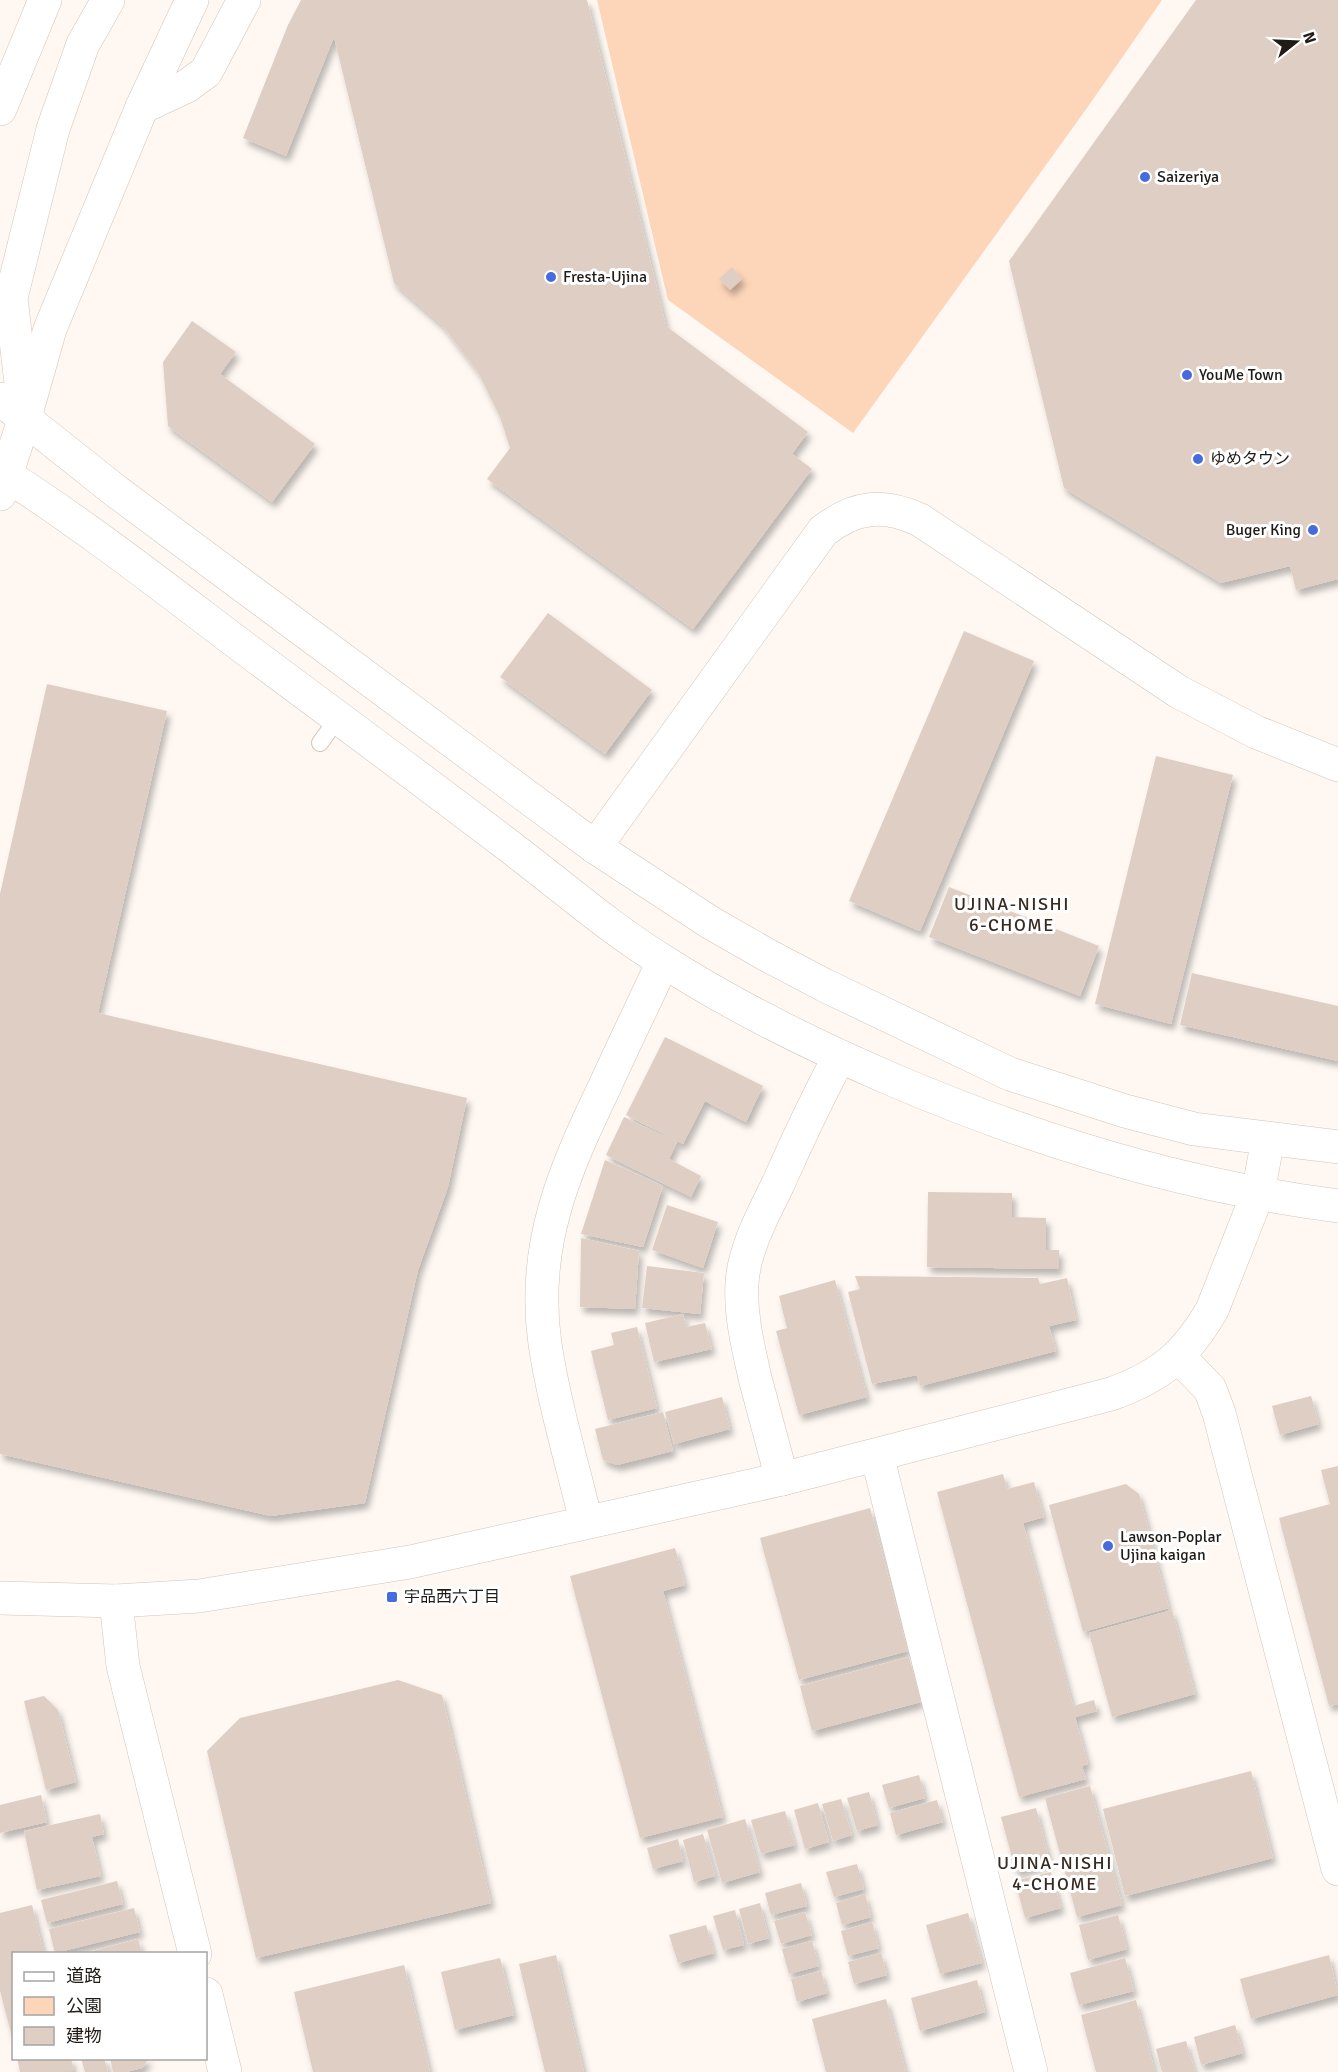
<svg xmlns="http://www.w3.org/2000/svg" width="1338" height="2072" font-family="Signika,'Noto Sans JP',sans-serif">
	<style>
		.green { fill: #fdd5b9 }
		.building { fill: #dfcec3; filter: url(#shadow) }
		.lines { fill: none; stroke-linecap: round; stroke-linejoin: round }
		.lane-casing { stroke: #d4c4b8; stroke-width: 18 }
		.street-casing { stroke: #d4c4b8; stroke-width: 34 }
		.secondary-casing { stroke: #d4c4b8; stroke-width: 34 }
		.highway-casing { stroke: #d4c4b8; stroke-width: 34 }
		.lane { stroke: #fff; stroke-width: 16 }
		.street { stroke: #fff; stroke-width: 33 }
		.secondary { stroke: #fff; stroke-width: 33 }
		.highway { stroke: #fff; stroke-width: 33 }
		.poi-dot { fill: #466bdd; stroke: #fff; stroke-width: 2 }
		.labels { text-anchor: middle; dominant-baseline: central; stroke-width: 6; stroke-linejoin: round; paint-order: stroke }
		.poi-label { font-size: 16px; fill: #201b16; stroke: #fff; text-anchor: start }
		.neighbourhood-label { font-size: 18px; letter-spacing: 1.5px; fill: #372a21; stroke: #fff }
	</style>
	<defs>
		<filter id="shadow"><feDropShadow dx="3.5" dy="6" stdDeviation="3" flood-color="#0004"/></filter>
	</defs>
	<rect width="100%" height="100%" fill="#fef7f2"/>
	<polygon class="green" points="597,0 1162,0 1087,108 853,433 668,300"/>
	<g class="building">
		<polygon points="301,0 587,0 666,326 808,432 792,454 812,469 693,629 487,479 510,448 500,417 478,372 442,325 394,283 334,37 286,156 243,138 288,25"/>
		<polygon points="1196,0 1338,0 1338,579 1296,590 1290,566 1221,583 1064,488 1009,261"/>
		<polygon points="732,267 742,279 730,290 719,279"/>
		<polygon points="192,321 236,352 220,374 315,444 272,502 168,426 163,362"/>
		<polygon points="548,613 652,690 605,754 500,677"/>
		<polygon points="964,631 1034,661 920,931 849,901"/>
		<polygon points="47,684 167,711 98,1013 467,1098 448,1187 418,1270 365,1503 271,1516 0,1454 0,894"/>
		<polygon points="1156,756 1233,775 1171,1024 1095,1004"/>
		<polygon points="949,887 1099,946 1080,996 929,937"/>
		<polygon points="1192,973 1338,1006 1338,1061 1180,1025"/>
		<polygon points="665,1037 763,1086 746,1122 705,1101 683,1144 626,1115"/>
		<polygon points="624,1117 677,1142 669,1159 701,1176 691,1197 606,1155"/>
		<polygon points="605,1160 663,1186 643,1247 581,1234"/>
		<polygon points="928,1192 1012,1193 1012,1217 1046,1218 1046,1250 1059,1250 1059,1269 927,1267"/>
		<polygon points="667,1205 718,1222 703,1268 652,1250"/>
		<polygon points="581,1238 639,1251 635,1309 580,1307"/>
		<polygon points="647,1266 704,1273 700,1314 642,1308"/>
		<polygon points="855,1276 1038,1278 1040,1284 1067,1278 1076,1320 1049,1326 1056,1351 920,1386 917,1375 872,1384 848,1292 860,1289"/>
		<polygon points="835,1280 867,1397 799,1415 776,1331 787,1328 779,1296"/>
		<polygon points="683,1314 686,1327 705,1323 712,1349 654,1362 645,1323"/>
		<polygon points="637,1327 657,1408 608,1420 591,1351 614,1345 611,1333"/>
		<polygon points="1311,1396 1319,1424 1280,1435 1272,1406"/>
		<polygon points="722,1397 730,1429 674,1444 665,1412"/>
		<polygon points="663,1412 673,1451 617,1465 603,1460 595,1429"/>
		<polygon points="1338,1466 1338,1704 1329,1706 1279,1518 1330,1504 1321,1470"/>
		<polygon points="1003,1474 1007,1489 1034,1482 1044,1517 1023,1523 1073,1706 1094,1700 1097,1711 1075,1717 1088,1764 1082,1766 1086,1779 1019,1797 937,1492"/>
		<polygon points="1126,1484 1139,1494 1169,1608 1083,1632 1049,1505"/>
		<polygon points="870,1508 908,1651 799,1680 760,1538"/>
		<polygon points="675,1548 685,1585 663,1591 723,1817 640,1838 570,1576"/>
		<polygon points="1172,1610 1195,1694 1112,1717 1089,1633"/>
		<polygon points="909,1657 921,1702 812,1731 800,1686"/>
		<polygon points="398,1680 442,1695 491,1903 256,1958 207,1751 240,1718"/>
		<polygon points="44,1696 58,1710 76,1782 46,1790 24,1701"/>
		<polygon points="1251,1771 1273,1858 1125,1896 1103,1809"/>
		<polygon points="919,1775 925,1798 889,1808 882,1785"/>
		<polygon points="1090,1786 1122,1905 1077,1917 1045,1798"/>
		<polygon points="869,1792 878,1825 857,1831 847,1798"/>
		<polygon points="41,1795 47,1822 0,1833 0,1805"/>
		<polygon points="841,1799 852,1835 833,1841 822,1804"/>
		<polygon points="937,1800 943,1822 896,1835 890,1813"/>
		<polygon points="818,1803 829,1842 805,1849 794,1810"/>
		<polygon points="1036,1808 1050,1862 1016,1872 1001,1817"/>
		<polygon points="785,1811 795,1845 761,1854 751,1820"/>
		<polygon points="100,1814 104,1834 92,1837 101,1876 37,1890 24,1831"/>
		<polygon points="745,1819 760,1872 722,1883 707,1830"/>
		<polygon points="703,1834 715,1876 694,1882 683,1840"/>
		<polygon points="678,1839 683,1861 653,1869 647,1848"/>
		<polygon points="857,1864 864,1889 834,1897 826,1872"/>
		<polygon points="1051,1872 1061,1908 1025,1918 1015,1881"/>
		<polygon points="117,1881 123,1904 47,1923 41,1900"/>
		<polygon points="801,1883 807,1906 771,1915 765,1893"/>
		<polygon points="865,1894 871,1917 842,1925 836,1903"/>
		<polygon points="760,1903 769,1938 748,1944 739,1909"/>
		<polygon points="32,1905 44,1954 14,1954 13,2041 0,1991 0,1913"/>
		<polygon points="134,1908 140,1932 55,1953 49,1929"/>
		<polygon points="735,1910 744,1945 723,1950 713,1916"/>
		<polygon points="805,1912 812,1935 781,1944 774,1921"/>
		<polygon points="968,1913 982,1963 940,1974 926,1925"/>
		<polygon points="1118,1915 1127,1949 1088,1960 1079,1925"/>
		<polygon points="872,1922 879,1948 848,1956 841,1931"/>
		<polygon points="706,1925 714,1953 678,1963 669,1935"/>
		<polygon points="138,1939 142,1954 85,1954 85,1953"/>
		<polygon points="812,1941 819,1966 789,1974 782,1949"/>
		<polygon points="881,1953 887,1975 854,1984 848,1962"/>
		<polygon points="556,1955 584,2072 545,2072 519,1964"/>
		<polygon points="1329,1955 1338,1995 1251,2019 1240,1979"/>
		<polygon points="500,1958 514,2015 455,2030 441,1972"/>
		<polygon points="1125,1958 1134,1991 1079,2005 1070,1973"/>
		<polygon points="404,1965 430,2072 313,2072 294,1992"/>
		<polygon points="821,1971 827,1993 797,2002 791,1979"/>
		<polygon points="977,1980 985,2012 920,2031 911,1998"/>
		<polygon points="886,1999 906,2072 826,2072 812,2019"/>
		<polygon points="1136,2000 1155,2072 1096,2072 1081,2015"/>
		<polygon points="1235,2025 1243,2053 1201,2065 1194,2037"/>
		<polygon points="1186,2041 1195,2072 1162,2072 1156,2049"/>
		<polygon points="17,2058 71,2058 74,2071 20,2072"/>
		<polygon points="81,2058 104,2058 108,2072 85,2072"/>
		<polygon points="110,2058 149,2058 142,2068 126,2072 113,2072"/>
	</g>
	<g class="lines">
		<g class="lane-casing">
			<polyline id="lane" points="320,743 338,718"/>
		</g>
		<g class="street-casing">
			<g id="street">
				<polyline points="142,107 187,86 206,72 244,0"/>
				<polyline points="1178,1356 1210,1389 1219,1413 1338,1869"/>
				<polyline points="877,1455 1031,2072"/>
			</g>
		</g>
		<g class="secondary-casing">
			<g id="secondary">
				<polyline points="0,399 117,492 595,847 711,923 767,955 824,985 1010,1074 1125,1111 1194,1129 1338,1147"/>
				<polyline points="25,417 50,329 142,107 192,0"/>
				<path d="M0,471C83,524 161,585 239,644C327,710 415,774 501,840C555,880 606,926 663,961C735,1007 812,1045 891,1079C1033,1140 1183,1186 1338,1206"/>
				<path d="M595,847L823,531C855,506 883,503 920,520L1179,692L1256,732L1338,765"/>
				<path d="M782,1479C773,1445 764,1412 755,1378C748,1346 740,1315 742,1283C744,1249 763,1215 778,1184C797,1141 817,1099 839,1057"/>
				<path d="M586,1521C572,1463 554,1403 545,1344C531,1246 564,1171 605,1086C624,1044 644,1003 663,962"/>
				<path d="M0,1598L116,1601L199,1596L410,1562L782,1479L1111,1394C1161,1376 1185,1356 1212,1310L1258,1193L1268,1139"/>
				<polyline points="116,1601 123,1666 195,1954"/>
				<polyline points="206,1994 225,2072"/>
			</g>
		</g>
		<g class="highway-casing">
			<g id="highway">
				<polyline points="0,109 45,0"/>
				<polyline points="0,494 25,417 11,298 53,129 83,44 108,0"/>
			</g>
		</g>
		<use href="#lane" class="lane"/>
		<use href="#street" class="street"/>
		<use href="#secondary" class="secondary"/>
		<use href="#highway" class="highway"/>
	</g>
	<g class="poi-dot">
		<circle cx="1145" cy="177" r="6"/>
		<circle cx="551" cy="277" r="6"/>
		<circle cx="1187" cy="375" r="6"/>
		<circle cx="1198" cy="459" r="6"/>
		<circle cx="1313" cy="530" r="6"/>
		<circle cx="1108" cy="1546" r="6"/>
		<rect x="386" y="1591" width="12" height="12" rx="3"/>
	</g>
	<g class="labels">
		<g class="poi-label">
			<text x="1157" y="177">Saizeriya</text>
			<text x="563" y="277">Fresta-Ujina</text>
			<text x="1199" y="375">YouMe Town</text>
			<text x="1210" y="459">ゆめタウン</text>
			<text x="1301" y="530" text-anchor="end">Buger King</text>
			<text x="1120" y="1537">Lawson-Poplar<tspan x="1120" dy="18">Ujina kaigan</tspan></text>
			<text x="404" y="1597">宇品西六丁目</text>
		</g>
		<g class="neighbourhood-label">
			<text x="1012" y="904">UJINA-NISHI<tspan x="1012" dy="21">6-CHOME</tspan></text>
			<text x="1055" y="1863">UJINA-NISHI<tspan x="1055" dy="21">4-CHOME</tspan></text>
		</g>
	</g>
	<rect x="12" y="1952" width="195" height="108" fill="#ffffff" stroke="#a6a4a2" stroke-width="1.5"/>
	<rect x="24" y="1972" width="30" height="9" fill="#ffffff" stroke="#a6a4a2" stroke-width="1.5"/>
	<text x="66" y="1982" font-size="18" fill="#201b16">道路</text>
	<rect x="24" y="1997" width="30" height="18" fill="#fdd5b9" stroke="#a6a4a2" stroke-width="1.5"/>
	<text x="66" y="2012" font-size="18" fill="#201b16">公園</text>
	<rect x="24" y="2027" width="30" height="18" fill="#dfcec3" stroke="#a6a4a2" stroke-width="1.5"/>
	<text x="66" y="2042" font-size="18" fill="#201b16">建物</text>
	<g transform="translate(1296 42) rotate(72)" stroke="#ffffff" stroke-width="4.5" paint-order="stroke">
	<path d="M0-4.5L10 22L0 15L-10 22Z" fill="#201b16"/>
	<text y="-9" font-size="16" font-weight="bold" text-anchor="middle" fill="#201b16">N</text>
	</g>
</svg>
